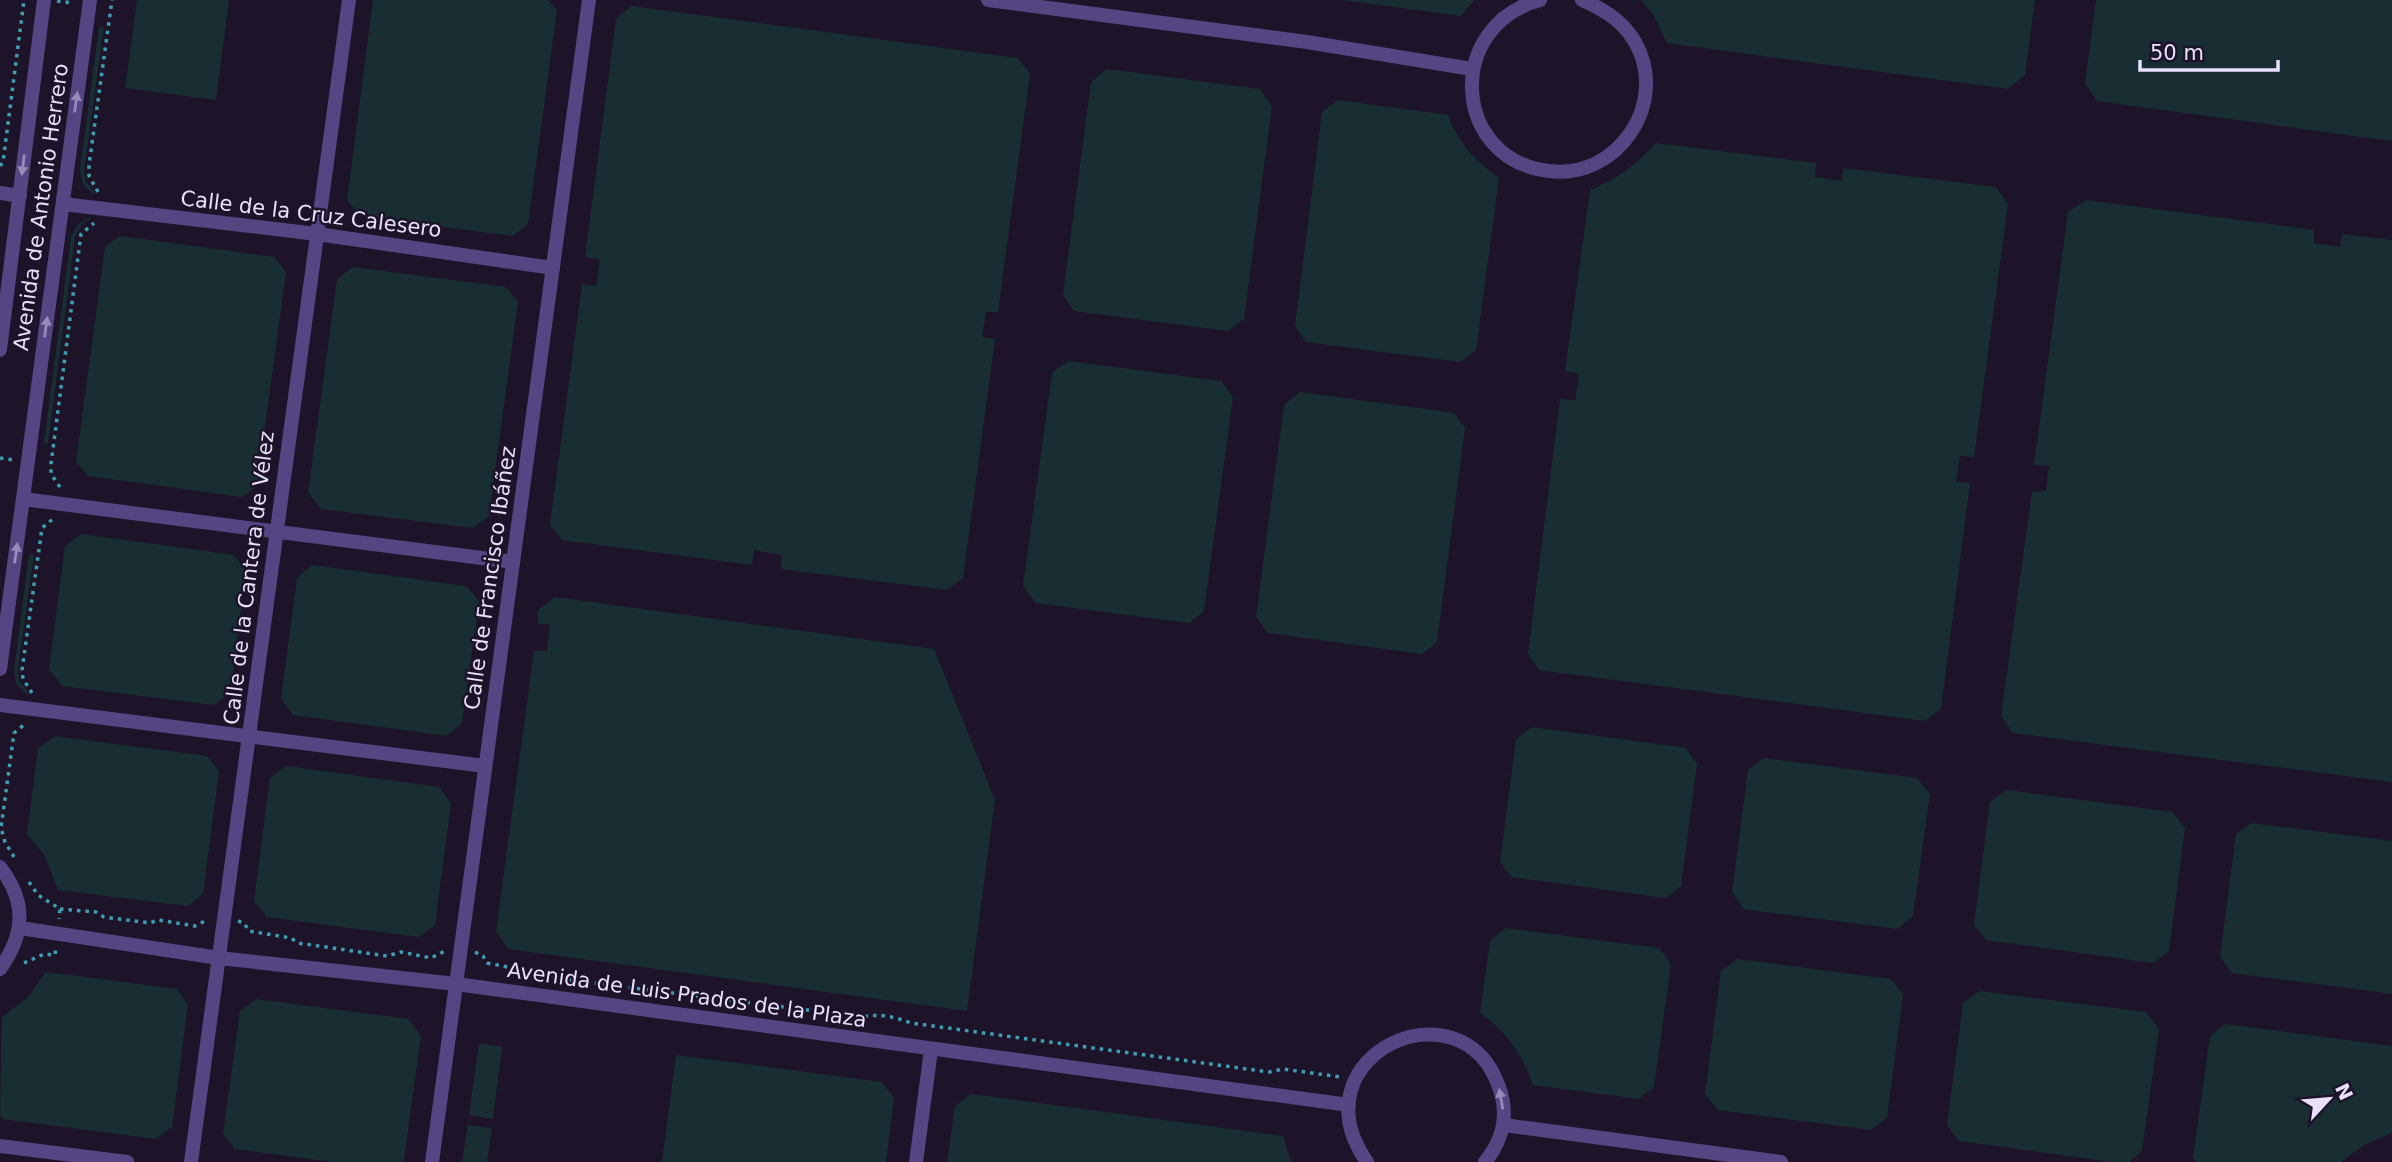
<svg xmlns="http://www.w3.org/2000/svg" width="2392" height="1162" font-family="'DejaVu Sans',sans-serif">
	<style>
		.green { fill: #182e33 }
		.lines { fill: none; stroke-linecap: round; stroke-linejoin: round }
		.path { stroke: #3f9eb0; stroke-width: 3.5; stroke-dasharray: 3.5 5; stroke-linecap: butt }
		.minor { stroke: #554583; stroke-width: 14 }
		.tertiary { stroke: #554583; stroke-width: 14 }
		.oneway { fill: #988bb9 }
		.labels { text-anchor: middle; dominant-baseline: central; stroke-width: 5; stroke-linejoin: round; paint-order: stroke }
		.street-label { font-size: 21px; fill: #e9e0fb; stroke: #1d142a }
	</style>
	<rect width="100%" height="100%" fill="#1d142a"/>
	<g class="green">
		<polygon points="137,0 229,0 216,100 125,88"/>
		<polygon points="373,0 548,0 557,10 528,224 513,236 360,216 347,200"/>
		<polygon points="1343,0 1474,0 1461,16"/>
		<polygon points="1641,0 2035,0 2025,75 2008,89 1667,43 1654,16"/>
		<polygon points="2096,0 2392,0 2392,141 2097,101 2085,83"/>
		<polygon points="631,6 1018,58 1030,74 998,312 986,312 982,337 995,339 963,578 947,590 781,569 782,555 754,550 752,565 562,540 550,524 582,284 596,286 600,260 585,257 616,19"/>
		<polygon points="99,27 104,28 103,34 84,171 86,182 95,193 94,195 83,184 80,170"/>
		<polygon points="1107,69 1260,89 1272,106 1244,319 1228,331 1074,311 1063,295 1091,82"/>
		<path d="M1338,100L1448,115C1458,143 1475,161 1499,178L1476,350L1460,362L1306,342L1295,326L1322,112Z"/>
		<path d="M1656,143L1816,163L1815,177L1842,181L1843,168L1996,187L2008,204L1974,457L1960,456L1956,482L1970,483L1941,709L1925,721L1539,670L1528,654L1560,399L1575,400L1579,374L1565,371L1590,190C1619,178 1634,166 1656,143Z"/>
		<polygon points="2086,200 2314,230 2314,243 2340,247 2342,234 2392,240 2392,782 2013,733 2001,716 2032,492 2046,491 2049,466 2034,465 2068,212"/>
		<polygon points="91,217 91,219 82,224 75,237 48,443 44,443 71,237 77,225"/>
		<polygon points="120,236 274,257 286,272 257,486 242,497 88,476 76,462 105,247"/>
		<polygon points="353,267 506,287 518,302 489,516 473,528 321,509 308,493 337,279"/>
		<polygon points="1068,361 1221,381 1233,397 1204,611 1189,623 1036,603 1023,586 1052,373"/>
		<polygon points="1300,392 1454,413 1465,428 1437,642 1422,654 1268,633 1256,617 1284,405"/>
		<polygon points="81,534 234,555 246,571 230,693 214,705 62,686 49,669 65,546"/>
		<polygon points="29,554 34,555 18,669 19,681 29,693 28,695 16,683 14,671"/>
		<polygon points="312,565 466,586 479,601 462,723 447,736 293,715 281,699 297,578"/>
		<polygon points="555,597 934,649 995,800 967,1011 508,949 496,931 534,651 547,651 550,625 538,623 538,610"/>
		<polygon points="1532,727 1686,748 1697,764 1681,886 1666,898 1512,877 1500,862 1516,739"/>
		<polygon points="55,736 207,756 219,771 203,894 188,906 58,890 45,856 27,834 38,748"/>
		<polygon points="1764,758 1917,778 1930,794 1913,916 1897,929 1744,909 1732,892 1748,770"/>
		<polygon points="286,766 439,787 451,803 435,925 419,937 267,917 254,901 270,778"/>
		<polygon points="2006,790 2172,812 2185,828 2169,951 2153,963 1986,940 1974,924 1990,802"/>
		<polygon points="2252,823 2392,841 2392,994 2232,973 2220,957 2236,834"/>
		<path d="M1505,928L1659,948L1671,964L1654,1087L1639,1099L1533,1085C1522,1054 1507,1032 1480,1013L1490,941Z"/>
		<polygon points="1737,959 1891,979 1903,995 1887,1118 1871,1130 1718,1110 1705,1094 1721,971"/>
		<polygon points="46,972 177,989 188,1005 172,1127 156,1139 3,1119 0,1115 2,1017 28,997"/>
		<polygon points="1979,991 2146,1012 2159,1029 2142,1151 2129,1162 2113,1162 1959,1141 1947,1125 1963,1003"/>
		<polygon points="256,999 408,1019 421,1036 404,1159 400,1162 333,1162 235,1149 223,1134 240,1011"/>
		<polygon points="2225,1024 2392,1046 2392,1133 2364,1145 2341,1162 2196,1162 2193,1158 2210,1036"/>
		<polygon points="479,1043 502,1047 493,1119 469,1115"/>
		<polygon points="676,1055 882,1082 894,1098 886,1162 662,1162"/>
		<polygon points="971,1094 1283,1136 1291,1162 947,1162 955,1106"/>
		<polygon points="468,1125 492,1128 487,1162 462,1162"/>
	</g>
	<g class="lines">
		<g class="path">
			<polyline points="57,1 74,3"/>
			<polyline points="0,166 3,162 24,0"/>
			<polyline points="98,192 89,176 89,165 112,0"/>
			<polyline points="0,458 14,460"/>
			<polyline points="60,487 51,474 51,464 81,234 94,223"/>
			<polyline points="32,693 23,679 22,670 42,528 54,518"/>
			<polyline points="14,857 5,842 1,828 14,733 25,724"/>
			<polyline points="29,882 38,895 60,909 59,919"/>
			<polyline points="60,909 96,912 104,917 150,923 158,920 195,926 207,920"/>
			<polyline points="238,921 244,923 249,931 291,938 298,943 387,956 401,952 431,958 447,950"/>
			<path d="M475,952L483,956L487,963L523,970L530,975L863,1017C879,1013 895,1017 911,1023L1269,1072L1283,1069L1341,1077"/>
			<polyline points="24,963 44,954 55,955 56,947"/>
		</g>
		<g class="minor">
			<polyline points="0,193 20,196"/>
			<polyline points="63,204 317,234 553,268"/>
			<polyline points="23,499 513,562"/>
			<polyline points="0,705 485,766"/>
			<polyline points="20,928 219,958 456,984 1349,1105"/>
			<polyline points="1504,1125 1781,1162"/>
			<polyline points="0,1146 127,1162"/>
			<polyline points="191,1162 349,0"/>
			<polyline points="432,1162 589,0"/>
			<polyline points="916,1162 931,1050"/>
			<path d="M1367,1162C1293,1056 1461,978 1499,1087C1509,1114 1503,1140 1485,1162"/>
		</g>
		<g class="tertiary">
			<polyline points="988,0 1307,42 1472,69"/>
			<path d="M1540,0C1444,26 1452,160 1549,171C1617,180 1670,103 1635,42C1623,21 1604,9 1582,0"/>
			<polyline points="0,350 44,0"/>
			<polyline points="0,669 90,0"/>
			<path d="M0,867C27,902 25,934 0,969"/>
		</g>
	</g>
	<defs><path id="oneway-solid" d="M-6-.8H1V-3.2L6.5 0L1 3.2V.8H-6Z" transform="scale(1.75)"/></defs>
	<g class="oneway">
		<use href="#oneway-solid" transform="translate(76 102) rotate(-82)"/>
		<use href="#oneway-solid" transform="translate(23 165) rotate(97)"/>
		<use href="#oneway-solid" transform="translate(46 327) rotate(-82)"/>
		<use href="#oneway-solid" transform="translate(16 553) rotate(-82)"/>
		<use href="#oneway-solid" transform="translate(1501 1099) rotate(-100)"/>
	</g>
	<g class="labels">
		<g class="street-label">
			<text transform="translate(41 207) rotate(-82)">Avenida de Antonio Herrero</text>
			<text transform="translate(311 214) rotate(7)">Calle de la Cruz Calesero</text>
			<text transform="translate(249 578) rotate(-83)">Calle de la Cantera de Vélez</text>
			<text transform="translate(490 578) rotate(-82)">Calle de Francisco Ibáñez</text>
			<text transform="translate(687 995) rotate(8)">Avenida de Luis Prados de la Plaza</text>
		</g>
	</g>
	<g transform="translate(2329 1099) rotate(64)" stroke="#1d142a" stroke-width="5" paint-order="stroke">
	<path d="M0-5L12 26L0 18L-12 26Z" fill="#e9e0fb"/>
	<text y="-10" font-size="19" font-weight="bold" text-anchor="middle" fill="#e9e0fb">N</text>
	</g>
	<path d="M2140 60v10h138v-10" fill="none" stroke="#e9e0fb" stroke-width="3.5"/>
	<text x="2150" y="60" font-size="21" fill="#e9e0fb" stroke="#1d142a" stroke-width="5" paint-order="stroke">50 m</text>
</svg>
